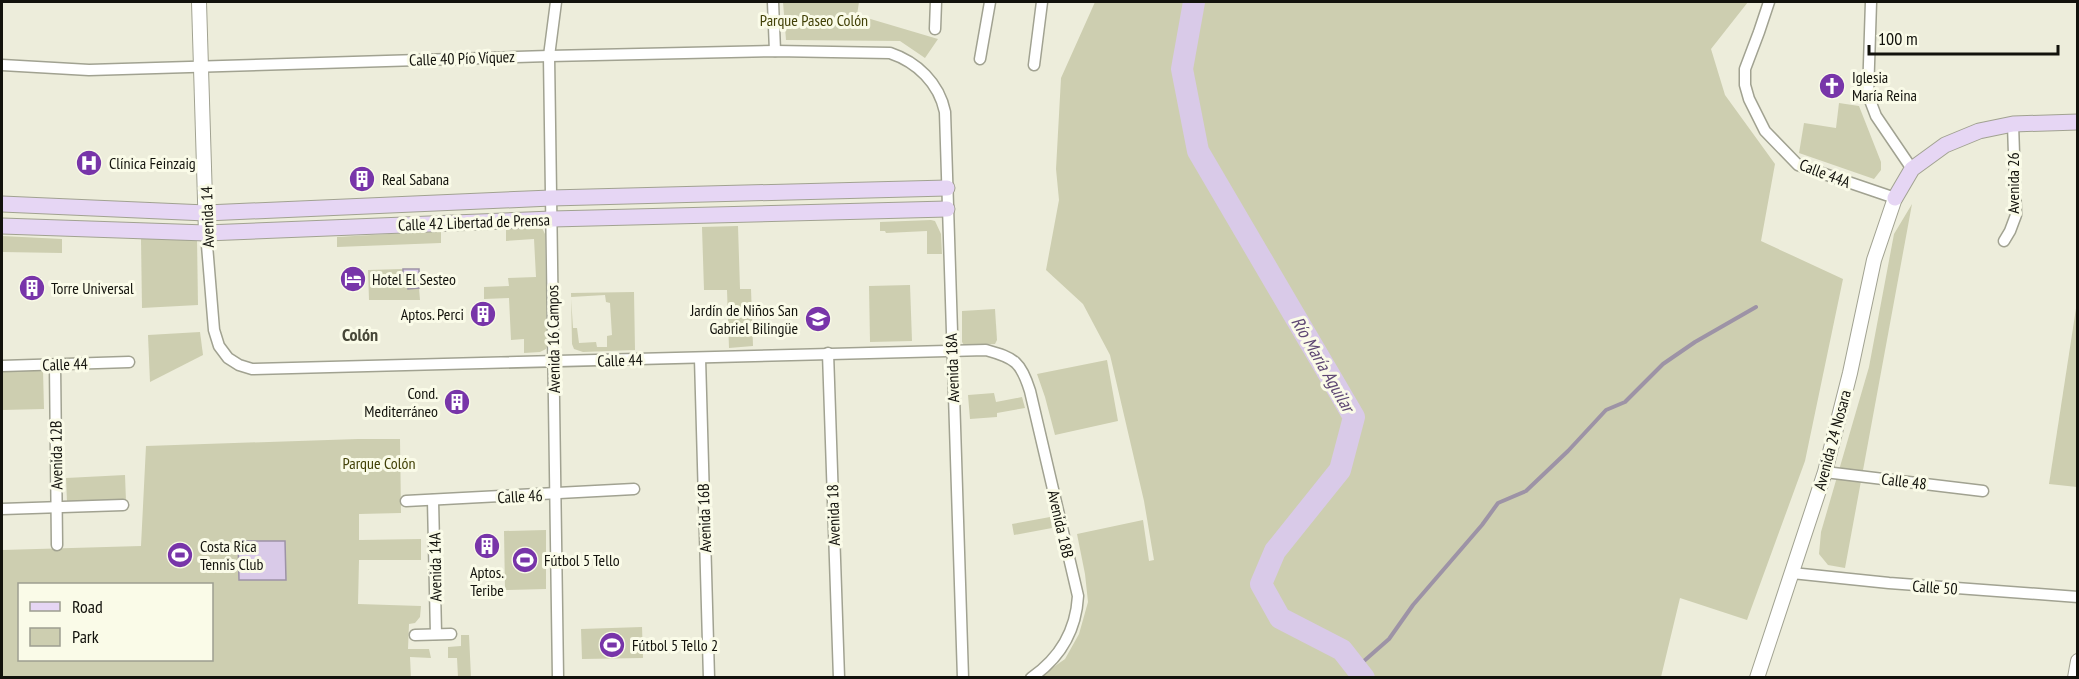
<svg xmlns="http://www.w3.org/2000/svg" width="2079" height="679" font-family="'PT Sans Narrow',sans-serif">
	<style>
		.green { fill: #cdceb0; fill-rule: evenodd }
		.water { fill: #d9cae8; stroke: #9d93a6; stroke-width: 1.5 }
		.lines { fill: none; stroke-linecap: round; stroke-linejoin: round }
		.stream { stroke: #9d93a6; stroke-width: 4 }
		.river { stroke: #d9cae8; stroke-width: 22 }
		.minor-casing { stroke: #a1a291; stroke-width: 13 }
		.tertiary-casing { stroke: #a1a291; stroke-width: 16 }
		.secondary-casing { stroke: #a1a291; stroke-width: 17 }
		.minor { stroke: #fff; stroke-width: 10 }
		.tertiary { stroke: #fff; stroke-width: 14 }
		.secondary { stroke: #e6d6f4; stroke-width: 15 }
		.labels { text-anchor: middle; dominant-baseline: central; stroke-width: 6; stroke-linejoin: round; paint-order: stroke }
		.park-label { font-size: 16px; fill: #424107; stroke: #fafbe8 }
		.street-label { font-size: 16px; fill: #12120c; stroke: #fafbe8 }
		.poi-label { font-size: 16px; fill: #12120c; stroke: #fafbe8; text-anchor: start }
		.neighbourhood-label { font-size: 18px; font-weight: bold; fill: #474738; stroke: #fafbe8 }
		.water-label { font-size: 18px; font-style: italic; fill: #5f4874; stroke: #fafbe8 }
	</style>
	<rect width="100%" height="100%" fill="#ededdb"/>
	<g class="green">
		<polygon points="783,2 859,2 857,15 938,39 925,58 900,41 786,40"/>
		<polygon points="1095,2 1748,2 1711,49 1725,95 1775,164 1761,241 1843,279 1805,461 1747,620 1680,598 1661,677 1038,678 1065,659 1079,634 1088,602 1085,574 1077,534 1143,520 1149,561 1154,560 1144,501 1110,355 1083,304 1046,270 1059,200 1056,169 1061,78"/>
		<polygon points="1839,103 1859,106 1881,162 1881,170 1874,179 1799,153 1804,123 1836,128"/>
		<polygon points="1912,204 1845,568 1828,565 1819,554 1821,532 1869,367 1894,234"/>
		<polygon points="931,220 935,221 941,234 942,254 927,254 927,231 886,233 885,231 880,231 880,222"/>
		<polygon points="537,226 542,228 545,234 547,346 546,349 540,352 524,353 524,339 511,340 509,298 484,299 484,287 509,286 508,278 536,277 534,239 506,241 506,228"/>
		<polygon points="738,226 740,289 751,289 753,346 729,348 727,290 704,290 702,227"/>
		<polygon points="441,231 441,243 337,247 337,237"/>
		<polygon points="2,236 62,239 62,253 2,252"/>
		<polygon points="197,238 198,305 142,308 141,239"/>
		<polygon points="403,269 403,275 407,277 408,289 419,288 420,300 369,300 368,270"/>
		<polygon points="910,285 912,341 870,342 869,286"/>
		<path d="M634,292L635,350L583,352L574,349L572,344L571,293ZM605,295L606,302L610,303L612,335L607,336V347H597L596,342L579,343L577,328H573L571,297Z"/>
		<polygon points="2077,302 2078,302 2077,487 2049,484"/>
		<polygon points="995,309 997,340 995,344 964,345 962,342 962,311"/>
		<polygon points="200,332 203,355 150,382 148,335"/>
		<polygon points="1107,360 1118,421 1055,435 1045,397 1037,374"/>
		<polygon points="43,370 44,409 2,410 2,371"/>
		<polygon points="994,393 996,402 1022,397 1025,408 997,413 997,417 970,419 968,395"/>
		<path d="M358,439H400L401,513L359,514V540L421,539V560H359L358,604L421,606L420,617L415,623L409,624L408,649H429L431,658L410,657L411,678L2,677V550L141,546L146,446ZM20,584H212V660H20Z"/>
		<polygon points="125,475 126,501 67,502 66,478"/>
		<polygon points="1050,517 1052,528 1014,535 1012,524"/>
		<polygon points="546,530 546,589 505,590 504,531"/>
		<polygon points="642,627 643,658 582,659 581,629"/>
		<polygon points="461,635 469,635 471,677 458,677 457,658 448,658 448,647 461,646"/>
	</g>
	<g class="water">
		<polygon points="403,269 419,269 419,288 408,289 407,278 403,275"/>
		<polygon points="238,541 285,541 286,580 239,580"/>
	</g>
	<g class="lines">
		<polyline class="stream" points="1356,668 1389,639 1413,605 1482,525 1498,503 1526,491 1568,451 1606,410 1625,402 1663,364 1695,342 1756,307"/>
		<polyline class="river" points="1194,2 1182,69 1198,151 1354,417 1340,470 1275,551 1261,584 1280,618 1342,650 1364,678"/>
		<g class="minor-casing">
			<g id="minor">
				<polyline points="556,2 549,56 558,678"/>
				<polyline points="773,2 775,51"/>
				<polyline points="1769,2 1759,32 1745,69 1745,85 1749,99 1765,131 1798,165 1895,198"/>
				<polyline points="1871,2 1868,95 1876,116 1912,169"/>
				<polyline points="935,29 936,2"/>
				<polyline points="980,59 990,2"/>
				<path d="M2,65L89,70L549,56L775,51L890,53C917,62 939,83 945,112L963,678"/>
				<polyline points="1034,65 1042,2"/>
				<path d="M206,233L214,330L219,346L228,358L239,365L252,369L986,350C1015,358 1021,362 1030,391L1078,596C1076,631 1060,658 1031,678"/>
				<polyline points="2004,241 2010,231 2016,215 2013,124"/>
				<polyline points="828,353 839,678"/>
				<polyline points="700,358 709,678"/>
				<polyline points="55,365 57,545"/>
				<polyline points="2,366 129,362"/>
				<polyline points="1825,472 1983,491"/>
				<polyline points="433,500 436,634"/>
				<polyline points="406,501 634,489"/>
				<polyline points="2,509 123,505"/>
				<polyline points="1792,573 1889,583 2078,597"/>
				<polyline points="415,635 451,634"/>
			</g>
		</g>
		<g class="tertiary-casing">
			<g id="tertiary">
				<polyline points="199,2 206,233"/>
				<polyline points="1757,678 1825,472 1850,373 1874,260 1895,198"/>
				<polyline points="2075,678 2078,661"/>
			</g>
		</g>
		<g class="secondary-casing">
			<g id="secondary">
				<polyline points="1895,198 1912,169 1945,145 1979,131 2013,124 2078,122"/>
				<polyline points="2,204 206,213 551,198 947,188"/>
				<polyline points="2,226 206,233 552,219 947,209"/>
			</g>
		</g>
		<use href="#minor" class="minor"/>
		<use href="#tertiary" class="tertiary"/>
		<use href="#secondary" class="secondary"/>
	</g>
	<defs>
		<g id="church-disc" transform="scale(1.35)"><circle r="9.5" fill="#7835a9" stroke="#fafbe8"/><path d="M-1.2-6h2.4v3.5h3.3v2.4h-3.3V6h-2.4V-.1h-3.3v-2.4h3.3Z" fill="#fff"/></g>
		<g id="hospital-disc" transform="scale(1.35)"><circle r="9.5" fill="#7835a9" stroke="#fafbe8"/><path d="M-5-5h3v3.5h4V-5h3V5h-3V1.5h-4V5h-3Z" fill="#fff"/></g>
		<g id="building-disc" transform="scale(1.35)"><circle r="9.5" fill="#7835a9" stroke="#fafbe8"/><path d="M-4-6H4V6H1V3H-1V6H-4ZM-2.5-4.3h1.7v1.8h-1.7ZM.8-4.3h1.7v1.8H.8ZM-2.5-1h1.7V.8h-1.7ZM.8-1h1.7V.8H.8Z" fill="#fff"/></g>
		<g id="hotel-disc" transform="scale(1.35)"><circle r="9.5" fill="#7835a9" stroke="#fafbe8"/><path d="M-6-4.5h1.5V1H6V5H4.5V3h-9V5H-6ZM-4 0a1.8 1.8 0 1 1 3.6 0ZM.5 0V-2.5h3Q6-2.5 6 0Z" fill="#fff"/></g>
		<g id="school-disc" transform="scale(1.35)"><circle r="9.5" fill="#7835a9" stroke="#fafbe8"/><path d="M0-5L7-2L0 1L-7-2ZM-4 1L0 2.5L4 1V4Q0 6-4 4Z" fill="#fff"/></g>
		<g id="stadium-disc" transform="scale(1.35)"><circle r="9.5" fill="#7835a9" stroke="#fafbe8"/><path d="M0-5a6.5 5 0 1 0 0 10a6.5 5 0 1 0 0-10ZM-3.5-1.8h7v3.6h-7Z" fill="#fff"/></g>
	</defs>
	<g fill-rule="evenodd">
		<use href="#church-disc" x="1832" y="86"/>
		<use href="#hospital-disc" x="89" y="163"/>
		<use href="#building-disc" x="362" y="179"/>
		<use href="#hotel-disc" x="353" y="279"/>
		<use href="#building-disc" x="32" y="288"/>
		<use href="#building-disc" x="483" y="314"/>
		<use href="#school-disc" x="818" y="319"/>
		<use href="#building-disc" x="457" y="402"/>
		<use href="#building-disc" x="487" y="546"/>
		<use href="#stadium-disc" x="180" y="555"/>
		<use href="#stadium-disc" x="525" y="560"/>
		<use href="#stadium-disc" x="612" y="645"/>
	</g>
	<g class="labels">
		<g class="park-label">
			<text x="814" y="20">Parque Paseo Colón</text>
			<text x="379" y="463">Parque Colón</text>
		</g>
		<g class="street-label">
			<text transform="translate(462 58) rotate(-2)">Calle 40 Pío Víquez</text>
			<text transform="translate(1825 173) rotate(21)">Calle 44A</text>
			<text transform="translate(2013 183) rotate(-90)">Avenida 26</text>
			<text transform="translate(207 217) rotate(-92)">Avenida 14</text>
			<text transform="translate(474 222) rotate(-2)">Calle 42 Libertad de Prensa</text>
			<text transform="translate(553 339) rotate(-91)">Avenida 16 Campos</text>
			<text transform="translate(620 360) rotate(-2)">Calle 44</text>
			<text transform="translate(65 364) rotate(-2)">Calle 44</text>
			<text transform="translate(952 368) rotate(-92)">Avenida 18A</text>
			<text transform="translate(1832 440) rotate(-75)">Avenida 24 Nosara</text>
			<text transform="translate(56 455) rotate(-91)">Avenida 12B</text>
			<text transform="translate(1904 481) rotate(7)">Calle 48</text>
			<text transform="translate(520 496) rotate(-3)">Calle 46</text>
			<text transform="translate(833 515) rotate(-92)">Avenida 18</text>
			<text transform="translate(704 518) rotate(-92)">Avenida 16B</text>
			<text transform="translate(1061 524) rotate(77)">Avenida 18B</text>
			<text transform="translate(435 567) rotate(-91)">Avenida 14A</text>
			<text transform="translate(1935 587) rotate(4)">Calle 50</text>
		</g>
		<g class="poi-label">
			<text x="1852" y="77">Iglesia<tspan x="1852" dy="18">María Reina</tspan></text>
			<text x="109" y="163">Clínica Feinzaig</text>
			<text x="382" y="179">Real Sabana</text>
			<text x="372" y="279">Hotel El Sesteo</text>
			<text x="51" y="288">Torre Universal</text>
			<text x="798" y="310" text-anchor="end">Jardín de Niños San<tspan x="798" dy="18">Gabriel Bilingüe</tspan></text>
			<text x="464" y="314" text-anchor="end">Aptos. Perci</text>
			<text x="438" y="393" text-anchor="end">Cond.<tspan x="438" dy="18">Mediterráneo</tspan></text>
			<text x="200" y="546">Costa Rica<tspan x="200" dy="18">Tennis Club</tspan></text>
			<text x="544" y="560">Fútbol 5 Tello</text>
			<text x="487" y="572" text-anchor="middle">Aptos.<tspan x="487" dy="18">Teribe</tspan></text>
			<text x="632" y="645">Fútbol 5 Tello 2</text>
		</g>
		<g class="neighbourhood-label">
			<text x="360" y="334">Colón</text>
		</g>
		<g class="water-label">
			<text transform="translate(1323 364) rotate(60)">Río María Aguilar</text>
		</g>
	</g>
	<rect width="2079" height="679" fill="none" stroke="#12120c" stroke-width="6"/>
	<rect x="18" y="583" width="195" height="78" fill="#fafbe8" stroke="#9d9e90" stroke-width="1.5"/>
	<rect x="30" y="602" width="30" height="9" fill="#e6d6f4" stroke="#9d9e90" stroke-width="1.5"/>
	<text x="72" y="613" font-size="18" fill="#12120c">Road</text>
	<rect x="30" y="628" width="30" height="18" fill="#cdceb0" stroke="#9d9e90" stroke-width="1.5"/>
	<text x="72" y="643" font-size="18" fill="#12120c">Park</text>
	<path d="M1869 45v9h189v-9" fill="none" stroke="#12120c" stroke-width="3"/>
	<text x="1878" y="45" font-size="18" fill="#12120c" stroke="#fafbe8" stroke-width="4.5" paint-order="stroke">100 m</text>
</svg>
